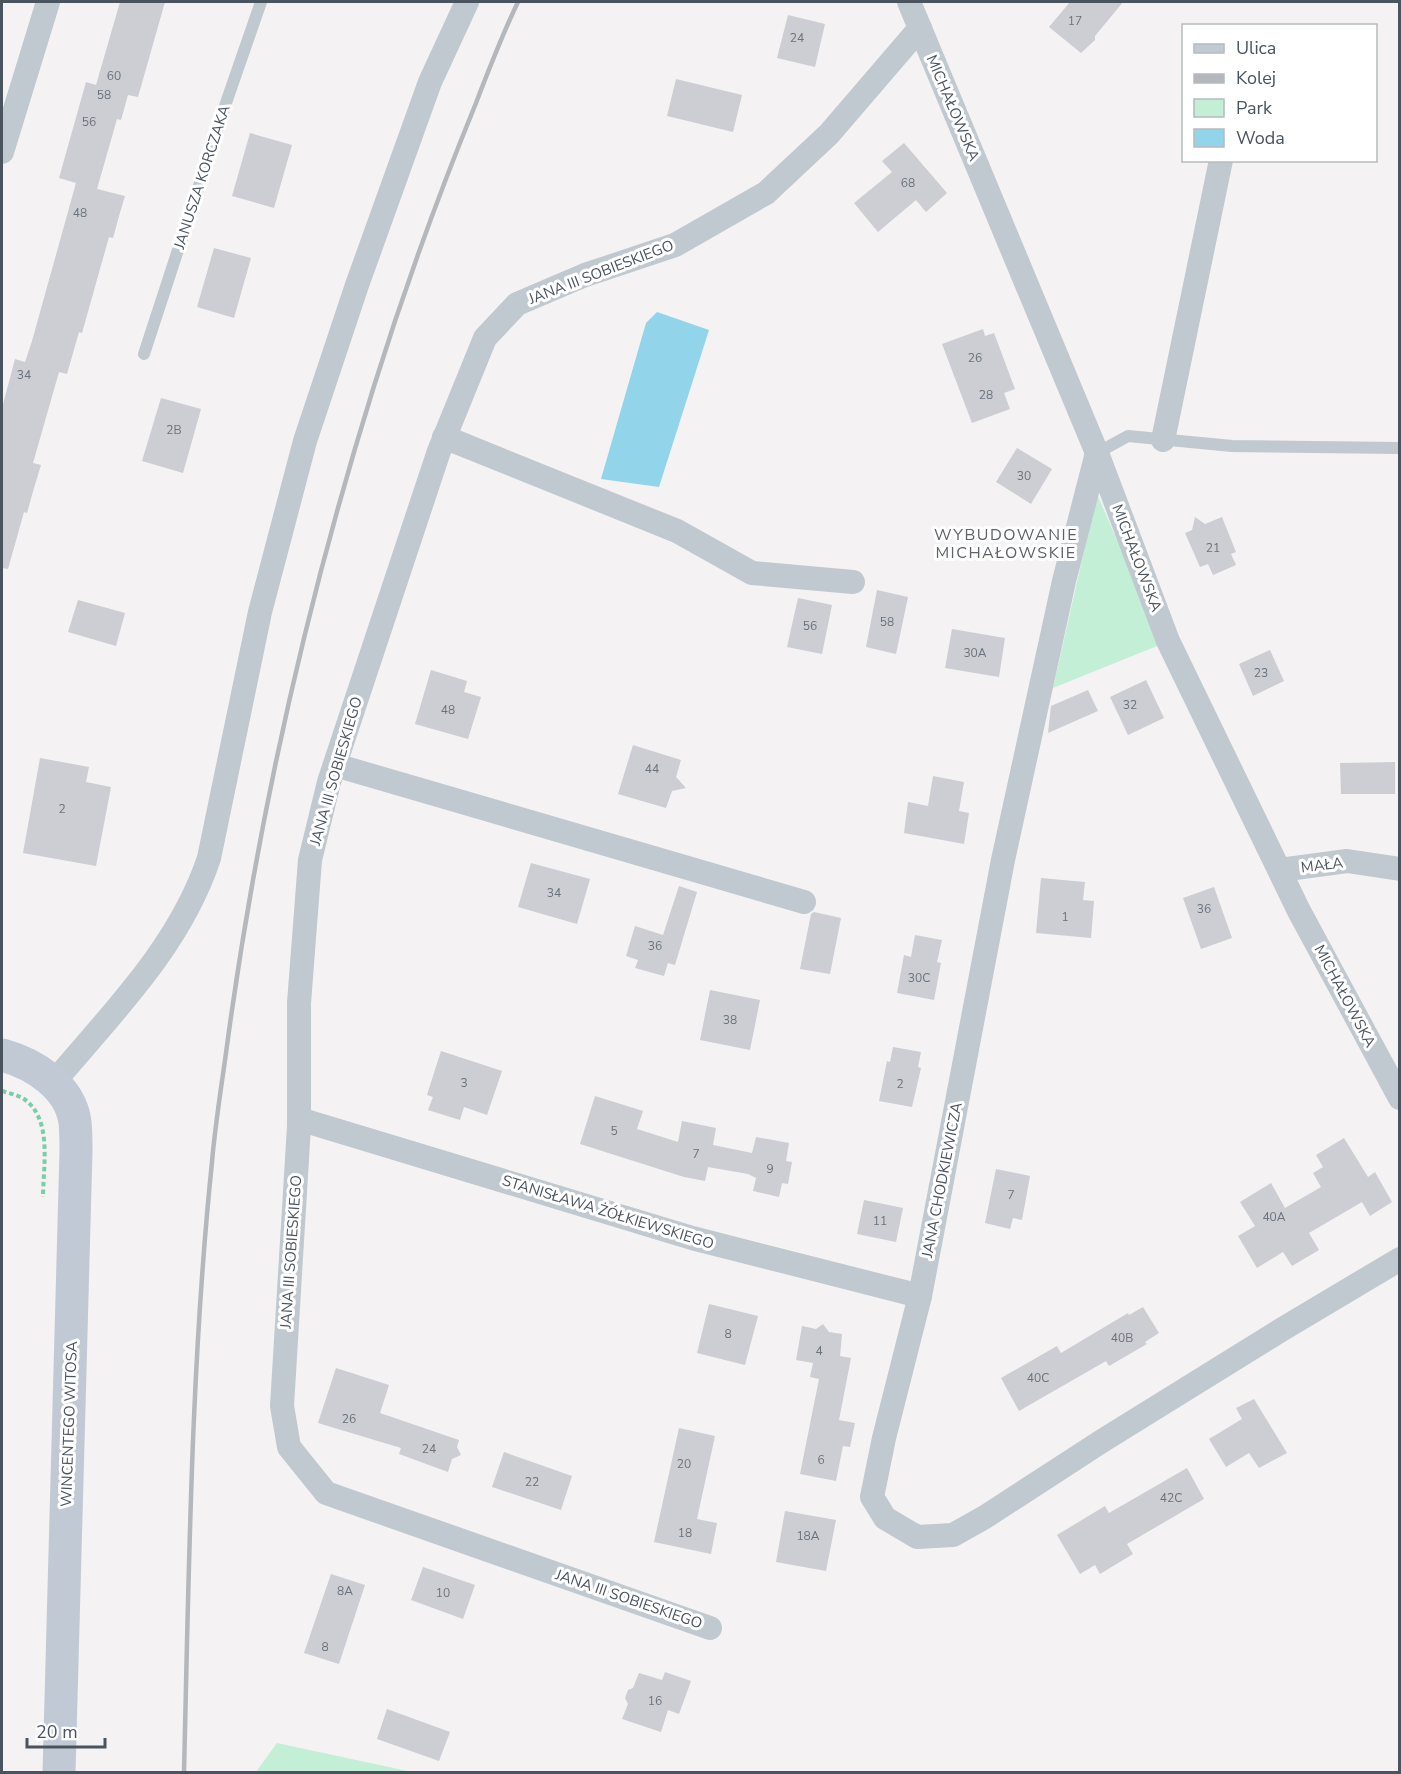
<svg xmlns="http://www.w3.org/2000/svg" width="1401" height="1774" font-family="'Nunito Sans',sans-serif">
	<style>
		.green { fill: #c3efd6 }
		.water { fill: #92d4ea }
		.building { fill: #ccced4 }
		.lines { fill: none; stroke-linecap: round; stroke-linejoin: round }
		.path { stroke: #7ccca8; stroke-width: 4; stroke-dasharray: 4.5 3; stroke-linecap: butt }
		.lane { stroke: #c0c8d0; stroke-width: 12 }
		.street { stroke: #c0c8d0; stroke-width: 24 }
		.secondary { stroke: #c1c9d4; stroke-width: 33 }
		.rail { stroke: #b4b7bc; stroke-width: 4.5 }
		.labels { text-anchor: middle; dominant-baseline: central; stroke-width: 6; stroke-linejoin: round; paint-order: stroke }
		.number-label { font-size: 12px; fill: #6a727c }
		.street-label { font-size: 15px; fill: #4a545f; stroke: #fff }
		.neighbourhood-label { font-size: 16px; letter-spacing: 1.5px; fill: #5e6267; stroke: #fff }
	</style>
	<rect width="100%" height="100%" fill="#f4f2f2"/>
	<g class="green">
		<polygon points="1097,494 1162,644 1053,688"/>
		<polygon points="277,1743 412,1772 256,1772"/>
	</g>
	<polygon class="water" points="657,312 709,330 659,487 601,479 646,323"/>
	<g class="building">
		<polygon points="120,2 165,2 138,97 128,95 121,120 117,119 97,189 125,196 119,216 113,238 109,237 82,333 79,332 67,374 59,372 33,463 41,465 34,488 27,513 24,512 8,569 2,568 2,408 15,359 25,362 32,341 76,183 59,178 86,82 96,85"/>
		<polygon points="1070,2 1123,2 1095,36 1095,40 1081,53 1049,27"/>
		<polygon points="788,15 825,24 815,67 777,58"/>
		<polygon points="676,79 742,95 733,132 667,116"/>
		<polygon points="250,133 292,145 274,208 232,196"/>
		<polygon points="904,143 947,193 926,212 916,200 878,232 854,203 892,172 882,161"/>
		<polygon points="214,248 251,258 234,318 197,307"/>
		<polygon points="983,329 985,336 994,333 1015,389 1004,393 1010,409 972,423 942,344"/>
		<polygon points="161,398 201,409 183,473 142,461"/>
		<polygon points="1017,448 1052,469 1031,504 996,482"/>
		<polygon points="1195,517 1205,524 1222,517 1236,552 1231,554 1236,565 1213,575 1208,564 1200,567 1185,533 1192,530"/>
		<polygon points="877,590 908,597 896,654 866,647"/>
		<polygon points="798,598 832,605 822,654 787,647"/>
		<polygon points="78,600 125,613 116,646 68,632"/>
		<polygon points="952,629 1005,638 999,677 945,668"/>
		<polygon points="1270,650 1284,681 1253,696 1239,664"/>
		<polygon points="431,670 467,681 464,692 481,697 468,739 415,724"/>
		<polygon points="1146,680 1164,718 1128,735 1110,697"/>
		<polygon points="1088,690 1098,711 1048,733 1051,706"/>
		<polygon points="633,745 681,760 676,777 686,788 672,791 666,808 618,794"/>
		<polygon points="40,758 89,767 86,782 111,787 96,866 23,853"/>
		<polygon points="1395,762 1395,794 1341,794 1340,763"/>
		<polygon points="933,776 964,782 959,811 969,813 964,844 904,833 908,802 928,806"/>
		<polygon points="531,863 590,879 577,924 518,907"/>
		<polygon points="1041,878 1085,882 1083,900 1094,901 1091,938 1036,933"/>
		<polygon points="679,886 697,892 675,965 668,963 664,976 635,968 638,960 626,956 635,926 663,935"/>
		<polygon points="1214,887 1232,938 1201,949 1183,898"/>
		<polygon points="814,912 841,918 830,974 800,969 811,914"/>
		<polygon points="915,935 942,940 937,962 941,963 934,1000 897,993 904,955 911,957"/>
		<polygon points="710,990 760,1000 750,1050 700,1040"/>
		<polygon points="893,1047 921,1052 918,1067 921,1068 912,1107 879,1101 887,1061 890,1062"/>
		<polygon points="441,1051 502,1071 487,1115 464,1107 460,1120 428,1110 433,1097 427,1095"/>
		<polygon points="595,1096 643,1111 637,1129 678,1142 682,1121 716,1128 713,1145 752,1153 756,1137 789,1143 786,1161 792,1162 788,1184 782,1183 779,1197 753,1191 756,1178 748,1174 708,1167 705,1181 684,1177 580,1144"/>
		<polygon points="1344,1138 1368,1177 1375,1172 1392,1202 1370,1216 1362,1202 1309,1233 1319,1250 1292,1266 1283,1252 1257,1268 1238,1236 1255,1226 1240,1202 1271,1183 1285,1208 1321,1187 1313,1173 1323,1167 1316,1155"/>
		<polygon points="996,1169 1030,1176 1022,1220 1013,1218 1010,1229 985,1223"/>
		<polygon points="864,1200 903,1208 896,1242 857,1234"/>
		<polygon points="709,1304 758,1316 745,1365 697,1353"/>
		<polygon points="1143,1307 1159,1333 1145,1342 1147,1344 1109,1366 1106,1361 1019,1411 1001,1378 1057,1346 1061,1353 1128,1313 1129,1315"/>
		<polygon points="823,1324 829,1332 842,1334 840,1356 851,1358 839,1420 855,1423 850,1447 843,1446 836,1481 800,1474 819,1379 810,1377 813,1363 796,1360 802,1326 816,1329"/>
		<polygon points="336,1368 389,1385 380,1413 459,1440 457,1447 461,1455 452,1459 448,1472 399,1454 401,1448 318,1423"/>
		<polygon points="1254,1399 1287,1453 1259,1468 1249,1453 1226,1467 1209,1439 1242,1419 1236,1408"/>
		<polygon points="679,1428 715,1436 697,1519 717,1523 711,1554 654,1542"/>
		<polygon points="504,1452 572,1476 561,1510 492,1487"/>
		<polygon points="1187,1468 1204,1499 1127,1544 1133,1554 1100,1574 1095,1565 1080,1574 1057,1535 1105,1506 1109,1513"/>
		<polygon points="785,1511 836,1520 826,1571 776,1562"/>
		<polygon points="423,1567 475,1585 463,1619 411,1600"/>
		<polygon points="331,1574 365,1585 339,1664 304,1653"/>
		<polygon points="665,1672 691,1681 679,1714 668,1710 661,1732 622,1719 628,1704 625,1698 628,1690 633,1688 639,1673 662,1680"/>
		<polygon points="387,1709 450,1732 439,1761 377,1739"/>
	</g>
	<g class="lines">
		<path class="path" d="M2,1091C8,1093 18,1095 24,1099C53,1119 43,1167 43,1197"/>
		<g class="lane">
			<polyline points="144,354 227,100 261,2"/>
			<polyline points="1097,453 1128,436 1232,446 1400,448"/>
		</g>
		<g class="street">
			<polyline points="909,2 1097,453 1168,641 1299,911 1400,1098"/>
			<polyline points="2,152 48,2"/>
			<polyline points="444,437 677,531 752,573 853,582"/>
			<polyline points="1163,440 1221,160"/>
			<polyline points="1097,453 1064,581 1003,860 920,1296 884,1438 872,1497 885,1518 917,1537 953,1535 985,1517 1102,1441 1281,1330 1400,1259"/>
			<polyline points="335,765 804,902"/>
			<polyline points="1280,870 1347,861 1400,869"/>
			<path d="M54,1082C112,1013 180,946 209,858L260,612L305,441L357,285L430,82L467,2"/>
			<polyline points="299,1119 692,1238 920,1296"/>
			<polyline points="710,1628 326,1493 289,1447 282,1406 299,1126 299,1003 310,860 329,782 439,451 485,338 517,304 585,275 675,245 766,193 829,134 920,28"/>
		</g>
		<path class="secondary" d="M2,1055C34,1064 70,1086 75,1122C76,1132 76,1142 76,1151L59,1772"/>
		<path class="rail" d="M184,1772C189,1569 191,1364 212,1162C215,1126 221,1089 226,1053C256,827 306,604 374,386C404,290 438,196 476,103C489,69 502,35 518,2"/>
	</g>
	<g class="labels">
		<g class="number-label">
			<text x="1075" y="21">17</text>
			<text x="797" y="38">24</text>
			<text x="114" y="76">60</text>
			<text x="104" y="95">58</text>
			<text x="89" y="122">56</text>
			<text x="908" y="183">68</text>
			<text x="80" y="213">48</text>
			<text x="975" y="358">26</text>
			<text x="24" y="375">34</text>
			<text x="986" y="395">28</text>
			<text x="174" y="430">2B</text>
			<text x="1024" y="476">30</text>
			<text x="1213" y="548">21</text>
			<text x="887" y="622">58</text>
			<text x="810" y="626">56</text>
			<text x="975" y="653">30A</text>
			<text x="1261" y="673">23</text>
			<text x="1130" y="705">32</text>
			<text x="448" y="710">48</text>
			<text x="652" y="769">44</text>
			<text x="62" y="809">2</text>
			<text x="554" y="893">34</text>
			<text x="1204" y="909">36</text>
			<text x="1065" y="917">1</text>
			<text x="655" y="946">36</text>
			<text x="919" y="978">30C</text>
			<text x="730" y="1020">38</text>
			<text x="464" y="1083">3</text>
			<text x="900" y="1084">2</text>
			<text x="614" y="1131">5</text>
			<text x="696" y="1154">7</text>
			<text x="770" y="1169">9</text>
			<text x="1011" y="1195">7</text>
			<text x="1274" y="1217">40A</text>
			<text x="880" y="1221">11</text>
			<text x="728" y="1334">8</text>
			<text x="1122" y="1338">40B</text>
			<text x="819" y="1351">4</text>
			<text x="1038" y="1378">40C</text>
			<text x="349" y="1419">26</text>
			<text x="429" y="1449">24</text>
			<text x="821" y="1460">6</text>
			<text x="684" y="1464">20</text>
			<text x="532" y="1482">22</text>
			<text x="1171" y="1498">42C</text>
			<text x="685" y="1533">18</text>
			<text x="808" y="1536">18A</text>
			<text x="345" y="1591">8A</text>
			<text x="443" y="1593">10</text>
			<text x="325" y="1647">8</text>
			<text x="655" y="1701">16</text>
		</g>
		<g class="street-label">
			<text transform="translate(953 108) rotate(67)">MICHAŁOWSKA</text>
			<text transform="translate(202 177) rotate(-72)">JANUSZA KORCZAKA</text>
			<text transform="translate(601 272) rotate(-21)">JANA III SOBIESKIEGO</text>
			<text transform="translate(1137 558) rotate(69)">MICHAŁOWSKA</text>
			<text transform="translate(336 771) rotate(-74)">JANA III SOBIESKIEGO</text>
			<text transform="translate(1322 865) rotate(-7)">MAŁA</text>
			<text transform="translate(1345 996) rotate(62)">MICHAŁOWSKA</text>
			<text transform="translate(942 1180) rotate(-79)">JANA CHODKIEWICZA</text>
			<text transform="translate(608 1212) rotate(17)">STANISŁAWA ŻÓŁKIEWSKIEGO</text>
			<text transform="translate(291 1252) rotate(-86)">JANA III SOBIESKIEGO</text>
			<text transform="translate(69 1424) rotate(-88)">WINCENTEGO WITOSA</text>
			<text transform="translate(629 1599) rotate(19)">JANA III SOBIESKIEGO</text>
		</g>
		<g class="neighbourhood-label">
			<text x="1006" y="535">WYBUDOWANIE<tspan x="1006" dy="18">MICHAŁOWSKIE</tspan></text>
		</g>
	</g>
	<rect width="1401" height="1774" fill="none" stroke="#4a545f" stroke-width="6"/>
	<rect x="1182" y="24" width="195" height="138" fill="#ffffff" stroke="#b7bbbf" stroke-width="1.5"/>
	<rect x="1194" y="44" width="30" height="9" fill="#c1c9d4" stroke="#b7bbbf" stroke-width="1.5"/>
	<text x="1236" y="54" font-size="18" fill="#4a545f">Ulica</text>
	<rect x="1194" y="74" width="30" height="9" fill="#b4b7bc" stroke="#b7bbbf" stroke-width="1.5"/>
	<text x="1236" y="84" font-size="18" fill="#4a545f">Kolej</text>
	<rect x="1194" y="99" width="30" height="18" fill="#c3efd6" stroke="#b7bbbf" stroke-width="1.5"/>
	<text x="1236" y="114" font-size="18" fill="#4a545f">Park</text>
	<rect x="1194" y="129" width="30" height="18" fill="#92d4ea" stroke="#b7bbbf" stroke-width="1.5"/>
	<text x="1236" y="144" font-size="18" fill="#4a545f">Woda</text>
	<path d="M27 1738v9h78v-9" fill="none" stroke="#4a545f" stroke-width="3"/>
	<text x="36" y="1738" font-size="18" fill="#4a545f" stroke="#ffffff" stroke-width="4.5" paint-order="stroke">20 m</text>
</svg>
